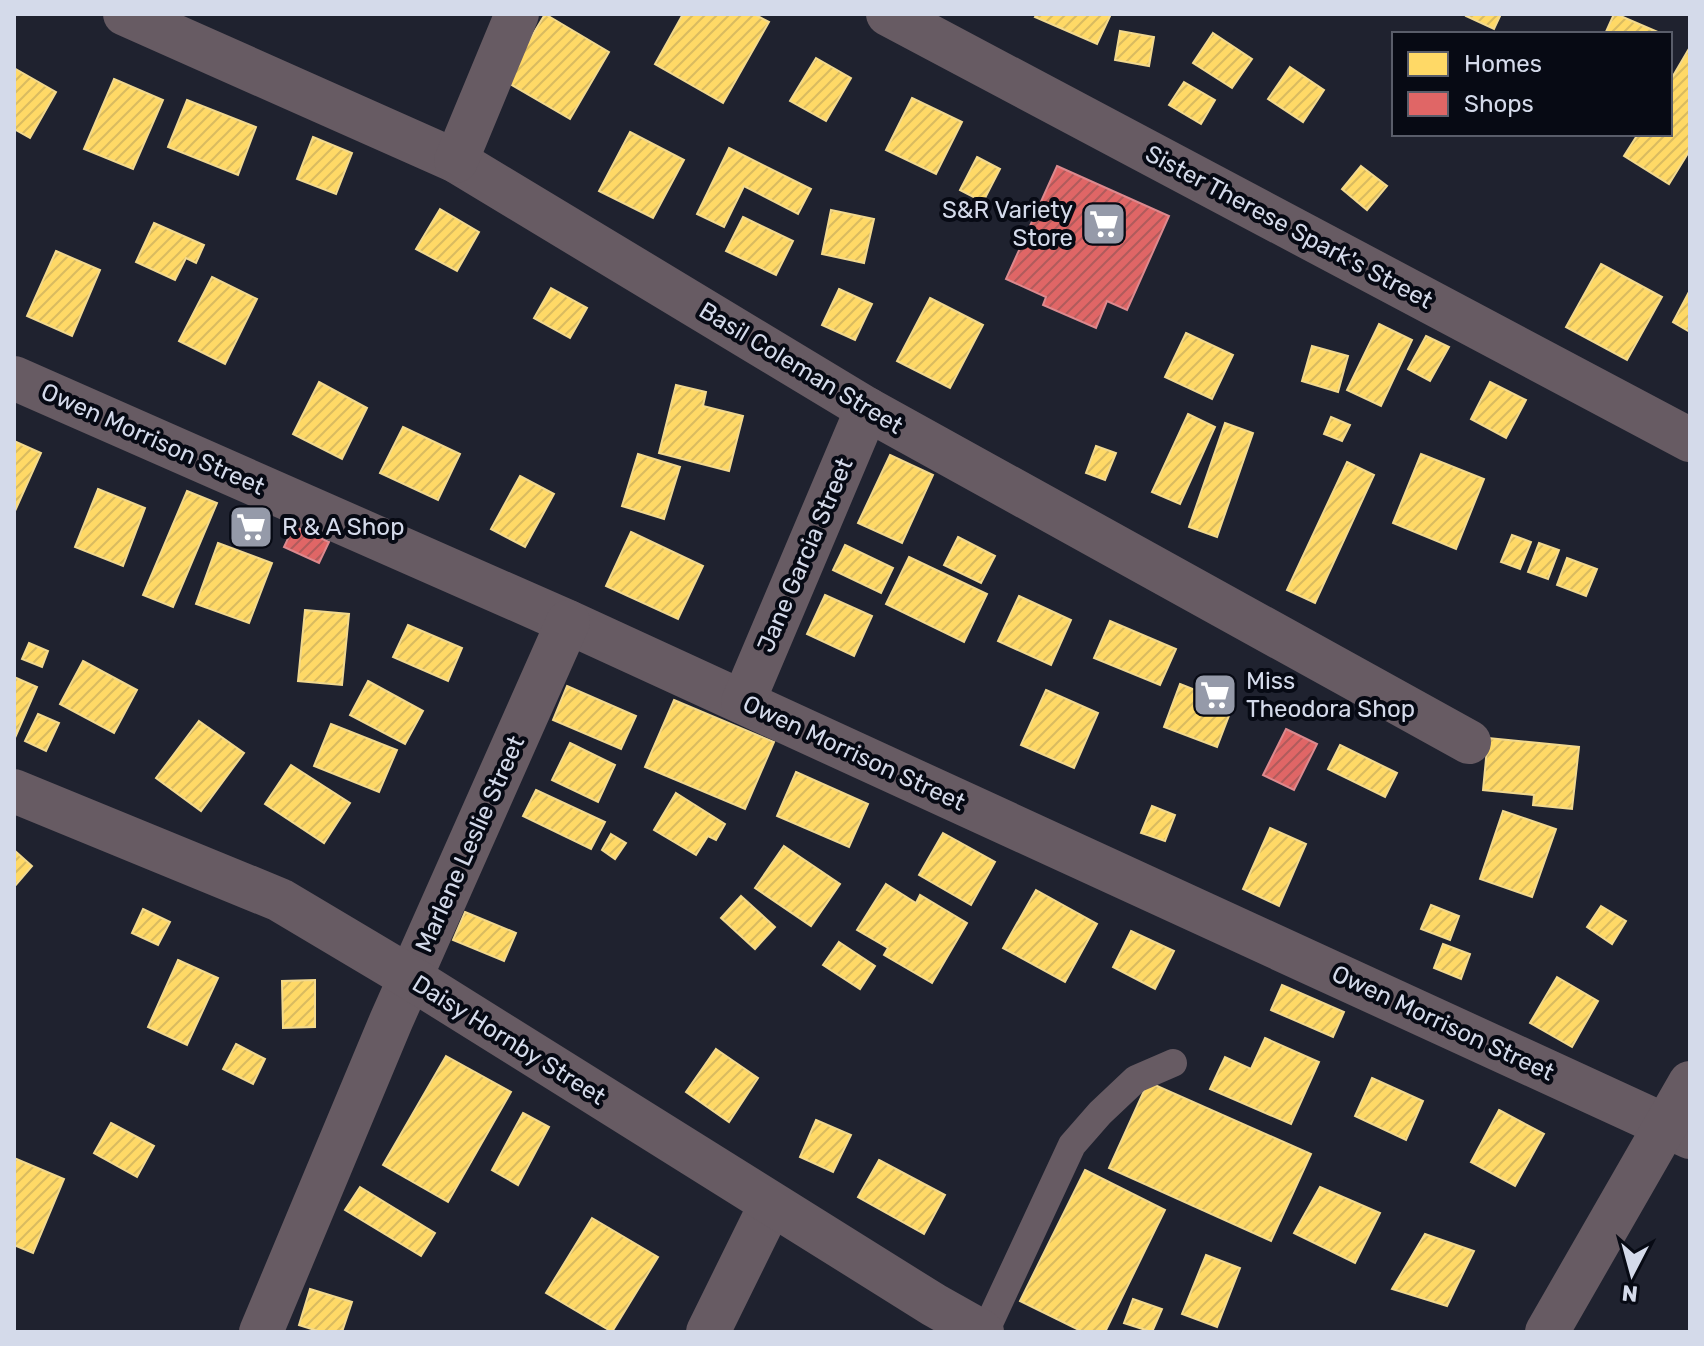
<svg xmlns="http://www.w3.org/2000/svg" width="1704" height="1346" font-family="Rubik,sans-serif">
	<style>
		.homes { fill: url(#homes-hatch); stroke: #f2d98e; stroke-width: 2 }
		.shops { fill: url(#shops-hatch); stroke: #dc898e; stroke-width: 2 }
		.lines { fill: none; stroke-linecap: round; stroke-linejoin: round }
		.service { stroke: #675b63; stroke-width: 28 }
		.minor { stroke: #675b63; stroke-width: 44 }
		.tertiary { stroke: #675b63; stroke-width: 44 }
		.labels { text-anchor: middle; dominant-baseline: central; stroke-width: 8; stroke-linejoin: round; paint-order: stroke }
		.poi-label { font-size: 24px; fill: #d4daea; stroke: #070a14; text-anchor: start }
		.street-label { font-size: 24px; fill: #d4daea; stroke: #070a14 }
	</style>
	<defs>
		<pattern id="homes-hatch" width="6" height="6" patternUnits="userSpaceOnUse" patternTransform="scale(2)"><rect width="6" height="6" fill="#ffd966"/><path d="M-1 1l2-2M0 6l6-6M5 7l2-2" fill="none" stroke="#d9bb60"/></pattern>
		<pattern id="shops-hatch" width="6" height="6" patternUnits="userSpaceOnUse" patternTransform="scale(2)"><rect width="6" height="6" fill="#e06666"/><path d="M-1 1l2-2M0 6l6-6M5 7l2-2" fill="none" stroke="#b05b5c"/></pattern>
	</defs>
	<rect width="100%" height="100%" fill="#1f222f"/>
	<g class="homes">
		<polygon points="545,14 609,52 570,119 505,81"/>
		<polygon points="683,14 754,14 769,22 723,103 655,64"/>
		<polygon points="1037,14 1111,14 1097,44 1035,17"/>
		<polygon points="1467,14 1501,14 1494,29 1466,16"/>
		<polygon points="1614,14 1616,14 1660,33 1605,34"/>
		<polygon points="1120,31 1154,37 1149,66 1115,60"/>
		<polygon points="1213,33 1252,59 1232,88 1193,63"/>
		<polygon points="1690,47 1690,150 1669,184 1624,156 1638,134 1670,134 1670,81"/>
		<polygon points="816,58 851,78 826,121 790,101"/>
		<polygon points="1290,67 1324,90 1303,122 1268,99"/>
		<polygon points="14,68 56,92 30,138 14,129"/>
		<polygon points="114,79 163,100 133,169 84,149"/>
		<polygon points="1184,82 1215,100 1201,124 1169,105"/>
		<polygon points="912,98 962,122 936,174 886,150"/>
		<polygon points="187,100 256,127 238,175 168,147"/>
		<polygon points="630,132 684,160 653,218 599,191"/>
		<polygon points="313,137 352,153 336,194 297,179"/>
		<polygon points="729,148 811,189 798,214 744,186 724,227 697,214"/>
		<polygon points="977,157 1000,169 983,202 960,190"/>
		<polygon points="1361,166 1387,186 1367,210 1342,189"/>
		<polygon points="440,209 479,232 457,271 416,249"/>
		<polygon points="831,210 874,219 864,263 822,254"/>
		<polygon points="743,217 793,241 776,275 726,251"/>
		<polygon points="154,223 204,245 196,263 186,258 175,280 136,262"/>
		<polygon points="56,251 100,270 72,336 27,316"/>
		<polygon points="1601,264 1662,297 1627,360 1566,327"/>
		<polygon points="212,277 257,299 225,364 179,341"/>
		<polygon points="551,288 587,308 570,338 534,318"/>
		<polygon points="839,289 872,304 855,340 822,325"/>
		<polygon points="1690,290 1690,332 1673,322"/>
		<polygon points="930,298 983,325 950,388 897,361"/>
		<polygon points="1379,324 1412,340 1381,406 1347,390"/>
		<polygon points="1186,333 1233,355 1212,399 1165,377"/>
		<polygon points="1426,336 1449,347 1430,381 1408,369"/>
		<polygon points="1312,346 1348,356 1338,392 1302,381"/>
		<polygon points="319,382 367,408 342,459 293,434"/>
		<polygon points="1490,382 1526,400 1506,438 1471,419"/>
		<polygon points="676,385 706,392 703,406 743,416 729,471 659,453"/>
		<polygon points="1188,414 1215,427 1180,504 1152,492"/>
		<polygon points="1331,417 1350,425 1342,441 1324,434"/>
		<polygon points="1225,423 1253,433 1217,537 1189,527"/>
		<polygon points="403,427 460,454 438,500 380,473"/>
		<polygon points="14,441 41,453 15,511 14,511"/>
		<polygon points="1096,446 1116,453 1105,480 1086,473"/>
		<polygon points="638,454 680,467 664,519 622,506"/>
		<polygon points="1421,454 1484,479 1456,549 1393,523"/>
		<polygon points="890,455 933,475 902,543 858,523"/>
		<polygon points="1347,462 1374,475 1315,603 1287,590"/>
		<polygon points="520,476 554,494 525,547 491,529"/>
		<polygon points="98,489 145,508 123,566 75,547"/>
		<polygon points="187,491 217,503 173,607 143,595"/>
		<polygon points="631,532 703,566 678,619 606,586"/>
		<polygon points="1512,535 1531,542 1520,569 1501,562"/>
		<polygon points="958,537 995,556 981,583 944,565"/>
		<polygon points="218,543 272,563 249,623 196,604"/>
		<polygon points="1539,543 1559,550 1548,579 1528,572"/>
		<polygon points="845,545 893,568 881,593 833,570"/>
		<polygon points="909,557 987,594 964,642 886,604"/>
		<polygon points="1567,558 1597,569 1586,596 1557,585"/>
		<polygon points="825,595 872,616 854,656 807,634"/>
		<polygon points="1019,596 1071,620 1051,665 998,641"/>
		<polygon points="305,610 349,614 342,685 298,681"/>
		<polygon points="1110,621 1176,649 1160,685 1094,658"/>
		<polygon points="408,625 462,648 448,681 393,657"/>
		<polygon points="29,643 48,651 42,667 22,659"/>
		<polygon points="83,661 137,690 114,733 60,704"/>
		<polygon points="14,677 37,687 14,740"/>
		<polygon points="368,681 423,711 405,744 350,715"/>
		<polygon points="1180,684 1233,705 1217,747 1164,727"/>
		<polygon points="567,686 636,716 621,749 553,720"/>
		<polygon points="1046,690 1098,713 1074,768 1021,745"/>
		<polygon points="674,700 774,742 745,809 645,767"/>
		<polygon points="38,714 59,723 46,751 25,741"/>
		<polygon points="199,721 244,753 201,811 156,778"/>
		<polygon points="331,724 397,750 379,792 314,766"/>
		<polygon points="1488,738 1579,747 1572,809 1533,805 1534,795 1483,790"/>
		<polygon points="570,743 615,765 598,802 552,780"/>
		<polygon points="1340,745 1397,773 1385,797 1328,769"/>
		<polygon points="291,765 350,803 324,843 265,804"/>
		<polygon points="796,772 868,804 849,847 777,816"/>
		<polygon points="536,790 605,822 591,849 523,816"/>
		<polygon points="676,793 725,824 716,840 708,836 696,855 654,830"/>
		<polygon points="1152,806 1175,815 1165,841 1141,833"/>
		<polygon points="1503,811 1556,829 1532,897 1480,879"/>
		<polygon points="1270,828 1306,844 1279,906 1243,889"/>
		<polygon points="943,833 995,862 971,905 919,875"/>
		<polygon points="611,834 626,843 615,859 602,850"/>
		<polygon points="784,846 840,884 811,926 755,888"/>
		<polygon points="14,850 32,866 14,887"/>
		<polygon points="886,884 916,903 920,895 967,923 932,983 884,955 888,948 857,930"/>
		<polygon points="1036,890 1097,924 1065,982 1003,948"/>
		<polygon points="741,896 775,927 755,949 721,918"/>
		<polygon points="1431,905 1459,916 1450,940 1421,929"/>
		<polygon points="1601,906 1626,921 1612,944 1587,927"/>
		<polygon points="143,909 170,922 158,945 132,933"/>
		<polygon points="465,912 516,933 504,961 453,940"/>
		<polygon points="1131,931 1174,951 1155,989 1113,967"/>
		<polygon points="839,942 875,966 860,989 823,965"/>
		<polygon points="1443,944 1470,954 1461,979 1434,968"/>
		<polygon points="178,960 218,978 187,1045 148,1027"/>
		<polygon points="1557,977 1598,1001 1572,1047 1530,1023"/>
		<polygon points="315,980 315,1027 283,1028 282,981"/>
		<polygon points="1282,985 1344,1012 1333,1037 1271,1010"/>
		<polygon points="1265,1038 1319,1062 1291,1124 1210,1089 1225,1057 1251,1069"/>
		<polygon points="236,1044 265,1059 253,1084 223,1069"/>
		<polygon points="716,1049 758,1078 729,1122 686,1092"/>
		<polygon points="446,1056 511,1092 448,1202 383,1165"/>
		<polygon points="1372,1078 1423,1101 1406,1140 1355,1116"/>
		<polygon points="1148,1082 1311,1154 1271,1241 1109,1168"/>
		<polygon points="1499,1110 1544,1134 1515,1186 1471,1162"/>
		<polygon points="523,1113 549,1127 518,1185 492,1170"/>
		<polygon points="816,1120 851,1135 833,1172 800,1157"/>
		<polygon points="111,1123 154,1146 137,1177 94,1153"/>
		<polygon points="14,1158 64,1179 33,1253 14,1245"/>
		<polygon points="879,1160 945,1195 924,1234 858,1197"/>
		<polygon points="1085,1170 1165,1210 1105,1332 1083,1332 1020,1301"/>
		<polygon points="360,1187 435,1233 421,1256 345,1210"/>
		<polygon points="1320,1187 1380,1213 1355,1263 1294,1233"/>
		<polygon points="592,1218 658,1257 612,1332 546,1293"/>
		<polygon points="1425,1234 1474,1251 1447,1306 1392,1289"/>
		<polygon points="1206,1255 1240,1268 1217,1327 1182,1314"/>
		<polygon points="310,1289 352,1302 342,1332 321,1332 299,1325"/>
		<polygon points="1133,1299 1162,1309 1152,1332 1124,1323"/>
	</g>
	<g class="shops">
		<polygon points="1057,166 1169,216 1127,310 1107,301 1096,328 1043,305 1046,297 1006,279"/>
		<polygon points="294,526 329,542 319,563 284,547"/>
		<polygon points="1286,729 1317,744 1294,790 1263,775"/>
	</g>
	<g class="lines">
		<polyline class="service" points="985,1332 1072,1145 1100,1113 1136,1079 1173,1063"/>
		<g class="minor">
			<polyline points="125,14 456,161 867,409 1469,742"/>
			<polyline points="888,14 1690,440"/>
			<polyline points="456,161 517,14"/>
			<polyline points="14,378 568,622 1690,1137"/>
			<polyline points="743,702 867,409"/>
			<polyline points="261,1332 391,1021 568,622"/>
			<polyline points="708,1332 771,1204"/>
			<polyline points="1547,1332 1690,1083"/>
		</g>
		<polyline class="tertiary" points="14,791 280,900 411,978 934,1305 982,1332"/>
	</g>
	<defs>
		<g id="supermarket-square" transform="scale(2.3)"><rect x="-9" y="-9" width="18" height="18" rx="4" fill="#959aa9" stroke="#070a14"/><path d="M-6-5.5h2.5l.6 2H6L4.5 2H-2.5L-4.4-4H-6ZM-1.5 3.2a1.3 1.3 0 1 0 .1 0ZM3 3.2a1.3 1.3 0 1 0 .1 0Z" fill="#fff"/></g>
	</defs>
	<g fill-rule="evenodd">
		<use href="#supermarket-square" x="1104" y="224"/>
		<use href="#supermarket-square" x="251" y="527"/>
		<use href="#supermarket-square" x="1215" y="695"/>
	</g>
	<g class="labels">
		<g class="poi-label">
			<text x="1073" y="210" text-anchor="end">S&amp;R Variety<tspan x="1073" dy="28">Store</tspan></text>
			<text x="282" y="527">R &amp; A Shop</text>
			<text x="1246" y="681">Miss<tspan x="1246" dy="28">Theodora Shop</tspan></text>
		</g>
		<g class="street-label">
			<text transform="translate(1289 227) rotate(28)">Sister Therese Spark's Street</text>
			<text transform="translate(801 368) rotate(31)">Basil Coleman Street</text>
			<text transform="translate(153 439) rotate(24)">Owen Morrison Street</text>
			<text transform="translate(805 555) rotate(-67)">Jane Garcia Street</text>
			<text transform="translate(854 753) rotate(25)">Owen Morrison Street</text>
			<text transform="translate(470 844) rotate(-66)">Marlene Leslie Street</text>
			<text transform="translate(1443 1023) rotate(25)">Owen Morrison Street</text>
			<text transform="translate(509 1040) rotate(32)">Daisy Hornby Street</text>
		</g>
	</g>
	<rect width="1704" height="1346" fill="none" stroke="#d4daea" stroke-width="32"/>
	<rect x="1392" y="32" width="280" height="104" fill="#070a14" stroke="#595d6a" stroke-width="2"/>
	<rect x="1408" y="52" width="40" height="24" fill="#ffd966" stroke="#595d6a" stroke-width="2"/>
	<text x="1464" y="72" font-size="24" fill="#d4daea">Homes</text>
	<rect x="1408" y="92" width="40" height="24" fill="#e06666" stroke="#595d6a" stroke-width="2"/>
	<text x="1464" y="112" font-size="24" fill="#d4daea">Shops</text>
	<g transform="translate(1632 1274) rotate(186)" stroke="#070a14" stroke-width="6" paint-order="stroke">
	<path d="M0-6L14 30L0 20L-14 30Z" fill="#d4daea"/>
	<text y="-12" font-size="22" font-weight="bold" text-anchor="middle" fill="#d4daea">N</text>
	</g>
</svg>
